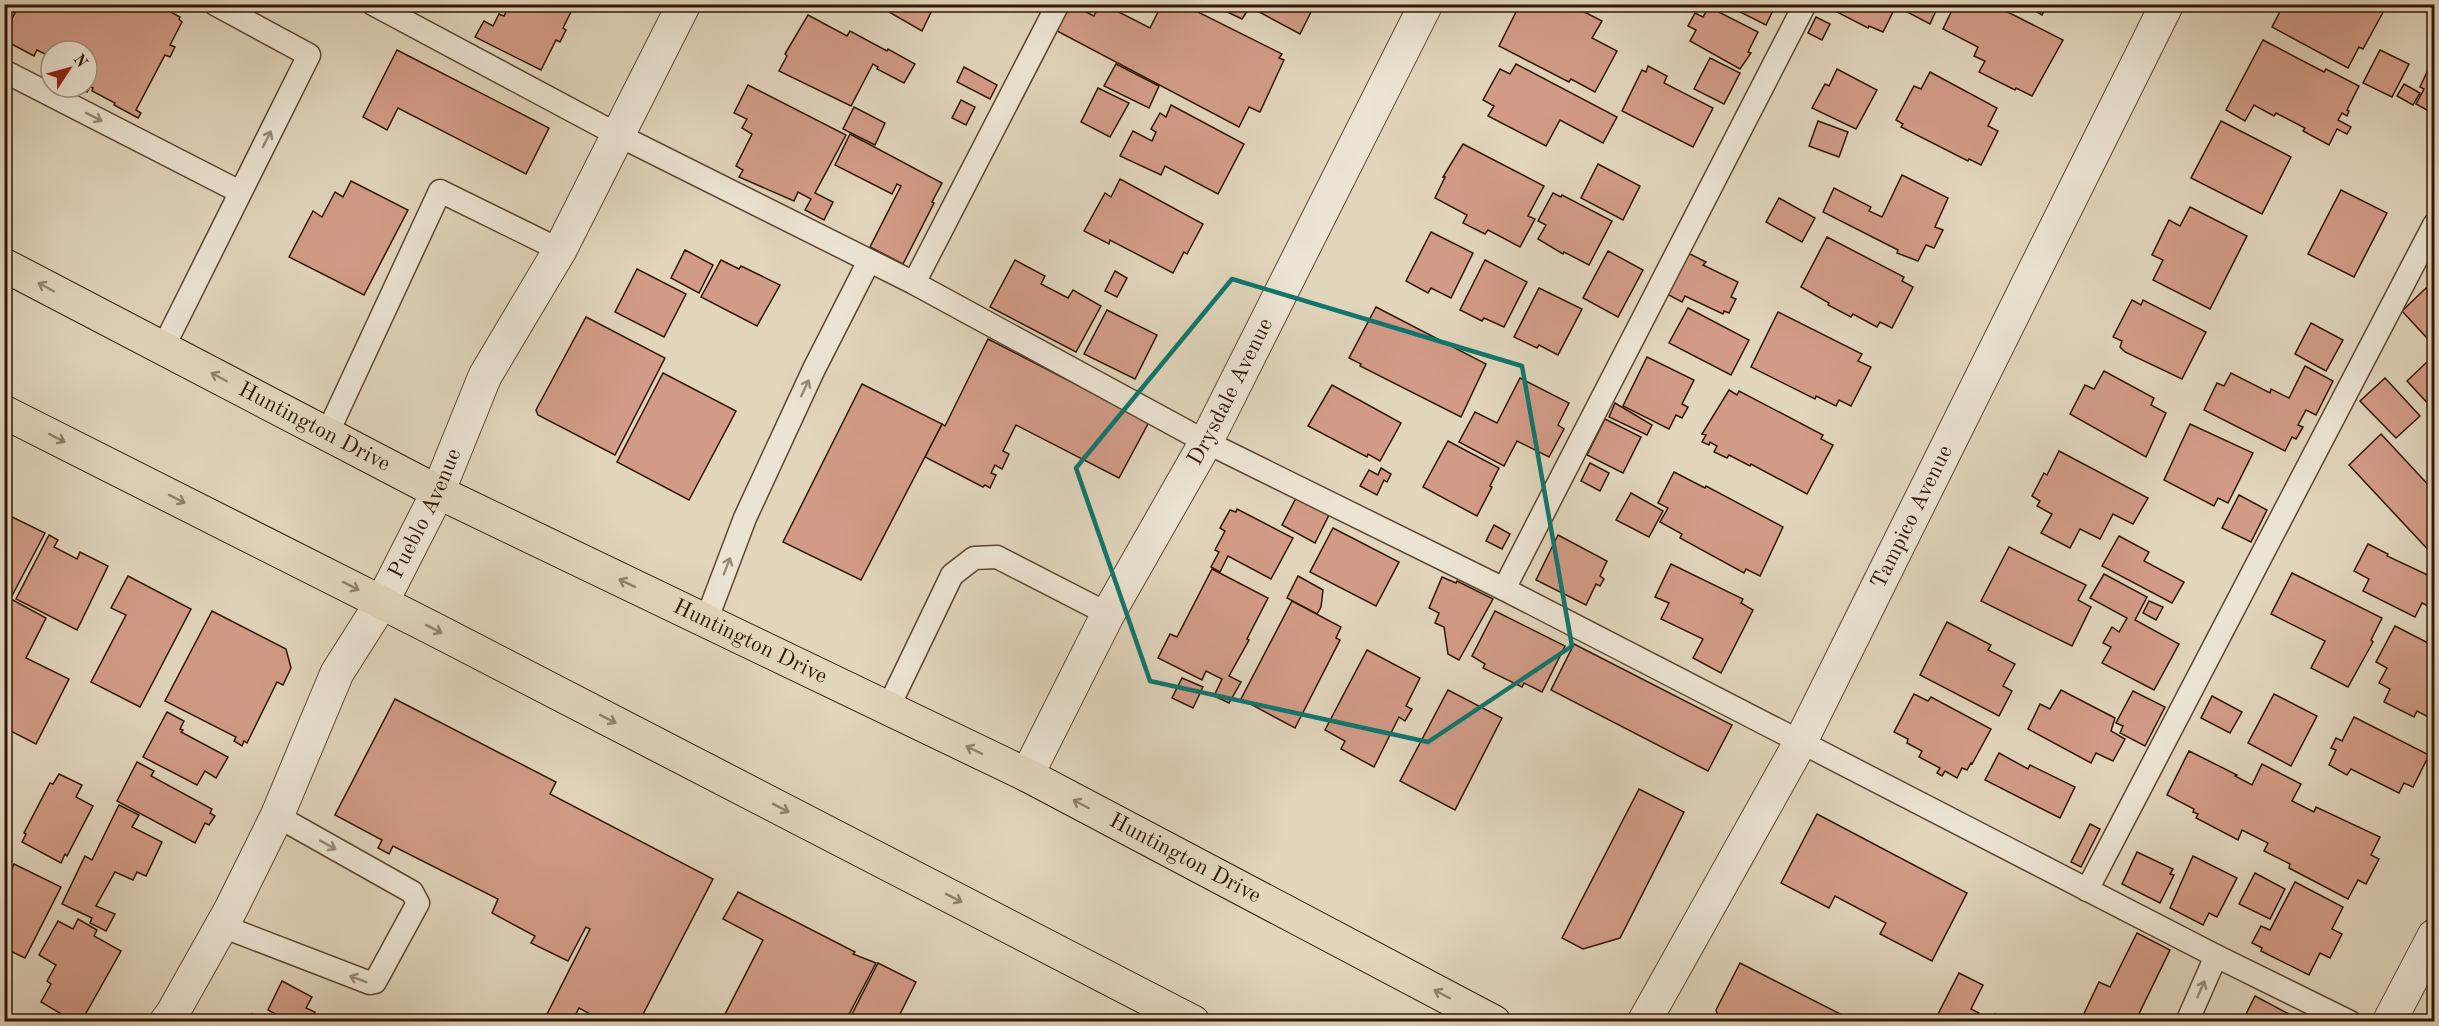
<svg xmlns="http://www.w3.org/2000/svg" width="2439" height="1026" font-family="'Old Standard TT',serif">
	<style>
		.building { fill: #d29b87; stroke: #311705; stroke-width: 1.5 }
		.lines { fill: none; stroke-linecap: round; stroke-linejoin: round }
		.service-casing { stroke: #5d4633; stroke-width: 25 }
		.minor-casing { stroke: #5d4633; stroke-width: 35 }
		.primary-casing { stroke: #311705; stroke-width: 35 }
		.service { stroke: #ece4d3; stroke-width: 22 }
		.minor { stroke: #ece4d3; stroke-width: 33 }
		.primary { stroke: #e1d5bc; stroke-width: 33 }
		.oneway { stroke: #988876 }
		.oneway2 { stroke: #92806a }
		.marked { fill: none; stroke: #0f766e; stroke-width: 4.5; stroke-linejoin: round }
		.labels { text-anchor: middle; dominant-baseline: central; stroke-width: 6; stroke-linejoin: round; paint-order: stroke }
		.street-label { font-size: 22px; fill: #311705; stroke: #ece4d3 }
	</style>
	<rect width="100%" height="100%" fill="#e1d5bc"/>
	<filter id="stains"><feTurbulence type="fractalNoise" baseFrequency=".00333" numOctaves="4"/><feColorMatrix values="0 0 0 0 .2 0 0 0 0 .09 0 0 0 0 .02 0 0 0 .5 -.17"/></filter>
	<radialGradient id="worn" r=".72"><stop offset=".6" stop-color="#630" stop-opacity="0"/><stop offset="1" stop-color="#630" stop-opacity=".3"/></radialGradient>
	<g class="building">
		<polygon points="16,4 146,4 157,10 162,7 180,17 179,19 182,22 170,45 175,47 170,57 165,55 136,110 141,113 138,118 114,105 115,103 92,91 93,88 90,87 87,92 77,87 87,87 87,51 51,51 51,57 37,50 34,56 4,40 4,33 15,13 12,12"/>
		<polygon points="510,4 575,4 563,28 566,30 560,42 556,40 541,70 475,37 484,21 493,26 499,14 504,16"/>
		<polygon points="875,4 935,4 922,31"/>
		<polygon points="1070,4 1094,16 1100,4 1103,4 1150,28 1162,4 1182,4 1282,54 1279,58 1284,60 1260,112 1249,107 1239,127 1057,31"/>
		<polygon points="1211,4 1315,4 1300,34 1250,7 1242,19"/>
		<polygon points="1520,4 1569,4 1602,21 1592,38 1617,51 1595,92 1571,79 1569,82 1499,46"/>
		<polygon points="1739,4 1776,4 1766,25 1736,10"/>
		<polygon points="1835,4 1939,4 1930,24 1896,6 1883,32 1869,26 1868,28 1833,10"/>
		<polygon points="1955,4 1992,4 2063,40 2032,96 2016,88 2015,90 1979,72 1985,61 1974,56 1978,47 1943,29"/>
		<polygon points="2023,4 2048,4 2042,15"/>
		<polygon points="2284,4 2311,4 2319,8 2321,4 2387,5 2363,49 2359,47 2348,68 2272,27"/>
		<polygon points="1709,7 1758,32 1748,52 1751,53 1740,69 1690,41 1696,30 1688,26 1695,13 1703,17"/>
		<polygon points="808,15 847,36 850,31 887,51 888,49 915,64 904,83 877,69 878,67 873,64 851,106 779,71 787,56 785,54"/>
		<polygon points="1816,17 1830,24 1822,40 1808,33"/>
		<polygon points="2263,40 2324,72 2326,69 2359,86 2347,110 2349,111 2347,116 2342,113 2338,120 2351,127 2347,134 2337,129 2329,145 2303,131 2305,128 2276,113 2274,116 2254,105 2245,121 2226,110"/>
		<polygon points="397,50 549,128 526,174 398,108 387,130 363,117"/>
		<polygon points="2380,50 2409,64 2392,97 2363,83"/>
		<polygon points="2434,57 2434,114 2416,104 2424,89 2420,87"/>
		<polygon points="1710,58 1740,73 1724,104 1694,89"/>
		<polygon points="1116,64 1159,86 1149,108 1104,86"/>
		<polygon points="1516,64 1617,117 1603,143 1560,120 1546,146 1488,116 1494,106 1483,100 1500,69 1510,74"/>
		<polygon points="1648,66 1667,76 1664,83 1713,108 1693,147 1622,111 1642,70 1646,72"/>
		<polygon points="964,67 997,85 990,99 957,82"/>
		<polygon points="1837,69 1877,90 1856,129 1812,108 1825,84 1829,86"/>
		<polygon points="1930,72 1997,108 1988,126 1998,131 1981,165 1969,159 1968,161 1901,127 1903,124 1896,120 1914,86 1921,89"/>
		<polygon points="2404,84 2420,93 2413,105 2397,96"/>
		<polygon points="748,85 846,135 815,193 833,202 824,220 805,210 811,199 798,192 794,201 739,177 743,170 736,166 752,134 742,128 747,119 734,113"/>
		<polygon points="1098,88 1129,103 1110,137 1081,122"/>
		<polygon points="961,100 975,107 966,125 952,118"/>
		<polygon points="1171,105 1244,144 1218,194 1165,166 1161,175 1120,156 1133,131 1152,141 1156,132 1151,129 1160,113 1166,117"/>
		<polygon points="854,107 885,123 875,145 843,129"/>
		<polygon points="1818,121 1848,132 1839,157 1809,146"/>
		<polygon points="2221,121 2291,157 2262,214 2191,178"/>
		<polygon points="850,134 942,183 932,202 934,203 903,264 870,247 901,186 897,184 892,194 835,165"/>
		<polygon points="1463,144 1544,186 1528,216 1535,219 1520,247 1488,230 1485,234 1463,223 1467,215 1435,198 1445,177 1443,177"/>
		<polygon points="1598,164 1640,186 1623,220 1581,198"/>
		<polygon points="1902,175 1948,198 1935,227 1943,230 1934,248 1926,245 1918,261 1897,253 1898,250 1823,212 1834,188 1871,207 1869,211 1882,217"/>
		<polygon points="1120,179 1203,224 1187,254 1184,252 1173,273 1110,240 1109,244 1084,231 1105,193 1111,197"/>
		<polygon points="351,181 408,210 364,295 289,257 313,211 322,217 335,192 343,197"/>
		<polygon points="2341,190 2387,213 2354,277 2308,254"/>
		<polygon points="1553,193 1561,197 1562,195 1612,221 1589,265 1564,252 1563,254 1538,239 1546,225 1538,221"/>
		<polygon points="1779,198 1815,218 1802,242 1766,222"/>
		<polygon points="2190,207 2247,236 2210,309 2153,280 2163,260 2152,255 2169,220 2180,226"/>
		<polygon points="1431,232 1473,253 1451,298 1431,288 1428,293 1406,281"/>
		<polygon points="1827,237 1904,277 1902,281 1913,287 1892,328 1880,322 1877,327 1853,314 1851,317 1828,305 1829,303 1801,287"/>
		<polygon points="685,250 713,265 699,293 671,278"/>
		<polygon points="1608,251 1643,270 1618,317 1583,298"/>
		<polygon points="1688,253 1706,262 1703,265 1738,282 1731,297 1736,299 1729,313 1724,311 1723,314 1685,296 1682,302 1665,293"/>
		<polygon points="721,260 739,269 741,266 780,285 757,326 701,297"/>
		<polygon points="1015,260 1045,276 1041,284 1068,298 1073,290 1101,306 1076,352 990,307"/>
		<polygon points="1485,260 1527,282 1504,327 1484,318 1482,321 1460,310"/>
		<polygon points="637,269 686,294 664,337 615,312"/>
		<polygon points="1115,271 1127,278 1117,297 1105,291"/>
		<polygon points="1539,288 1582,309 1558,355 1539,345 1537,348 1514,337"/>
		<polygon points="2426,288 2434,297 2434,335 2433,333 2428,339 2402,311"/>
		<polygon points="2132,300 2141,305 2143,300 2206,332 2182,379 2125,352 2120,347 2122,341 2113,337"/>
		<polygon points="1376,307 1486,364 1461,417 1360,366 1361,364 1349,358"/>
		<polygon points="1688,308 1749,340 1731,375 1669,343"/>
		<polygon points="1107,310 1157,335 1135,379 1084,354"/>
		<polygon points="1778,312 1862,354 1858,361 1871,367 1851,406 1839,400 1836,406 1816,396 1815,399 1751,367"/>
		<polygon points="586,317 665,358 615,455 538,415 536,410"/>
		<polygon points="2311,323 2343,340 2326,371 2295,354"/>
		<polygon points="988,339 1149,422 1119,478 1016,425 1003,451 1009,454 1002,469 995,465 991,473 996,475 990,488 985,485 983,487 925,457 942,424 945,426"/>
		<polygon points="1647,357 1694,380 1682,404 1688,407 1682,418 1676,415 1669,429 1623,406"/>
		<polygon points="2428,361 2434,368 2434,410 2407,381"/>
		<polygon points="2305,366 2333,381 2316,415 2306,410 2298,425 2303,427 2296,439 2292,437 2285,451 2204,410 2217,383 2224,386 2231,373 2270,393 2271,389 2289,398"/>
		<polygon points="2104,371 2154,398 2151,405 2166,413 2146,457 2070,414 2085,385 2094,389"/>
		<polygon points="663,373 736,411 689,500 617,462"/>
		<polygon points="1520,378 1569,403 1558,425 1564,429 1549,457 1517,441 1504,466 1459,442 1475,412 1497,423"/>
		<polygon points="2385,378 2420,416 2396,438 2360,401"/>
		<polygon points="862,384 942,424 861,580 783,542"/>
		<polygon points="1332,385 1401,423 1380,461 1368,454 1367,457 1308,426"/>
		<polygon points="1729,390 1737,395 1739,391 1823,435 1821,439 1833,445 1807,494 1751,464 1750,466 1729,455 1727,458 1714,452 1717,446 1710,442 1709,445 1702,442 1706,435 1702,434"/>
		<polygon points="1615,403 1652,425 1647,435 1609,417"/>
		<polygon points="1605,419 1641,437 1623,473 1587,455"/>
		<polygon points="2190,424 2253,453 2228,503 2218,498 2214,506 2164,480"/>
		<polygon points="2381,434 2434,491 2434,556 2349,465"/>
		<polygon points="1448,441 1499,468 1490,486 1492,487 1477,516 1423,487"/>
		<polygon points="2059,451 2148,498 2133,524 2113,514 2100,539 2080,529 2070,548 2041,533 2052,514 2037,506 2040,501 2032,496 2044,473 2047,475"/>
		<polygon points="1590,463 1609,473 1600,491 1581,481"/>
		<polygon points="1381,468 1391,474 1387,482 1384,480 1377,495 1360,486 1369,470 1378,475"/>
		<polygon points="1674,472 1705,488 1706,486 1783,527 1760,576 1746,569 1744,573 1680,538 1682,534 1660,522 1668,508 1658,503"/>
		<polygon points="1631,493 1663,511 1649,537 1616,520"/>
		<polygon points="2239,495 2267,510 2251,542 2222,528"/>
		<polygon points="1296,498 1329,515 1315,543 1282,525"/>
		<polygon points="1237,509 1293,538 1271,579 1228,556 1220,572 1211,567 1219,552 1215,550 1225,531 1220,528 1230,510 1236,512"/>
		<polygon points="4,513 45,533 4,611"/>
		<polygon points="1494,525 1510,534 1502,549 1486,541"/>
		<polygon points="1333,528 1399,562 1376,606 1310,572"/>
		<polygon points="49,535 58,540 54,547 77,559 80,552 108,566 77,630 16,599"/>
		<polygon points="1558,535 1607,561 1600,576 1604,579 1600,586 1596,584 1586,605 1536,580"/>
		<polygon points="2119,536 2149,552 2144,561 2184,582 2172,603 2102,566"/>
		<polygon points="2368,544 2388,554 2387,556 2434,578 2434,595 2430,607 2422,603 2415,617 2363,591 2369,579 2354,571"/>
		<polygon points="2009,547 2086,585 2078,600 2091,607 2072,646 1981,601"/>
		<polygon points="1671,564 1743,599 1741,603 1753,610 1721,673 1693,658 1703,639 1661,619 1669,603 1655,597"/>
		<polygon points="1212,569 1268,598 1247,639 1249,640 1229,676 1241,682 1229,703 1214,696 1222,679 1206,671 1202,680 1158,658 1170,634 1177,637"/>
		<polygon points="2292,573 2382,618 2371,640 2373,642 2348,687 2311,668 2325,641 2271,614"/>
		<polygon points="2104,574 2147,597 2135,620 2179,644 2154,690 2102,663 2111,647 2103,643 2112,627 2119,632 2127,618 2090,598"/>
		<polygon points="128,576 191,609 140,707 91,682 126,615 111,608"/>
		<polygon points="1298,576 1323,590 1321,607 1317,614 1287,598"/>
		<polygon points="1442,577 1456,583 1457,581 1493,599 1459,660 1448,654 1444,627 1435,623 1439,613 1429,608"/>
		<polygon points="11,599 46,618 26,658 69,679 36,744 7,729 4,731 4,611"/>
		<polygon points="1292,601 1341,627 1336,638 1340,640 1295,728 1241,699"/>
		<polygon points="2149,601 2163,607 2156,620 2143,613"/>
		<polygon points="212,611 286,649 291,668 283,685 277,682 247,743 244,741 242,746 234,741 236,737 165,701"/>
		<polygon points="1495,611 1565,646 1542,692 1524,683 1522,687 1483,668 1485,664 1472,656"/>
		<polygon points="1947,622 1991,645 1988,650 2015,664 2003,686 2012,691 1999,716 1920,675"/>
		<polygon points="2395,626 2434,646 2434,720 2417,711 2414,717 2384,702 2390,689 2379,683 2387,668 2376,662"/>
		<polygon points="1574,644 1732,725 1708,771 1551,690"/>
		<polygon points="1367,650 1420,678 1406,706 1412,709 1405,721 1399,717 1374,767 1341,749 1345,741 1325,730"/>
		<polygon points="1182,678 1203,687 1193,708 1172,698"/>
		<polygon points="1448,690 1502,718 1455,810 1400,781"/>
		<polygon points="2061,690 2115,718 2111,731 2125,739 2113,761 2096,753 2091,763 2028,729 2040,704 2050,709"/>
		<polygon points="2133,691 2165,707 2145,746 2120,733 2123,726 2116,723"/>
		<polygon points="1914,694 1928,701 1931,697 1991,729 1972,764 1971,763 1967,770 1962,768 1957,778 1945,771 1942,776 1937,773 1940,768 1919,757 1922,751 1907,743 1908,739 1894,732"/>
		<polygon points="2274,694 2317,716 2291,766 2248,743"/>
		<polygon points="2212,696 2242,712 2230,733 2201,718"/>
		<polygon points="395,699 556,782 550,794 713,879 639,1022 605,1022 579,1008 573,1020 577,1022 543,1022 590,929 586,927 568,961 531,943 535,936 492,913 498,899 393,846 389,854 378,848 382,840 335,815"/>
		<polygon points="167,712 184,721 180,729 183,730 181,732 228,757 216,778 205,771 197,785 143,757"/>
		<polygon points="2354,717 2429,755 2413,787 2404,783 2399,793 2351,769 2347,775 2329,765 2336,750 2331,748 2336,738 2342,741"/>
		<polygon points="2189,751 2237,775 2235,776 2252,785 2262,764 2301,784 2292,801 2314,812 2316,807 2380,837 2371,855 2379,859 2366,884 2358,880 2348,899 2289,868 2290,864 2264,851 2268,843 2242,830 2238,840 2196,818 2198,814 2193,812 2194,809 2167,795"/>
		<polygon points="1999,753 2028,769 2030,765 2075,787 2060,818 1985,780"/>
		<polygon points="137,762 154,771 151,776 212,809 210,813 215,816 209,825 205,823 195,843 117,801"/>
		<polygon points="59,774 82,785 76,797 93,806 67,856 65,854 61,863 22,842 26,834 24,833 50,783 53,784"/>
		<polygon points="1639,789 1684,812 1620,938 1583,949 1562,938"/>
		<polygon points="119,805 139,815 132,827 162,842 146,876 137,872 133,880 115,872 96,906 115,914 106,931 90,923 92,918 62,904 85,856 92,860"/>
		<polygon points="1817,814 1967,893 1932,961 1880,934 1886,923 1835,896 1829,908 1781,883"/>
		<polygon points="2090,824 2100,829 2081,867 2071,862"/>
		<polygon points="2137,852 2173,869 2170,874 2174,875 2160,903 2122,884"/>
		<polygon points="2193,856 2237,878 2217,917 2209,913 2203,925 2170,908"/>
		<polygon points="14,864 61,887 25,958 4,948 4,875 9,875"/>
		<polygon points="2255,873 2285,889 2270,919 2239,904"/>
		<polygon points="2295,882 2343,907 2332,929 2342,934 2330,958 2320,953 2309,975 2261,951 2262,948 2252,943 2261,926 2270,930"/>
		<polygon points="738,892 855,952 853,954 876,963 845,1022 721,1022 763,940 723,919"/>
		<polygon points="78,919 97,930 94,936 121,951 81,1022 75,1022 41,1002 51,984 47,981 56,965 39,955 58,921 73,929"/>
		<polygon points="2137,933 2170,950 2135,1022 2080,1022 2099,982 2110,987"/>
		<polygon points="878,963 916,982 896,1022 848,1022"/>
		<polygon points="1740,963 1856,1022 1720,1022 1716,1010"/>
		<polygon points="1959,973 1983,985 1971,1009 1979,1013 1976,1020 1979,1022 1934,1022"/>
		<polygon points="282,981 312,997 306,1008 315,1012 310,1022 290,1022 268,1010"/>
		<polygon points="2255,996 2304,1022 2242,1022"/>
		<polygon points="252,1014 265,1022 244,1022 246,1018 249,1020"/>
		<polygon points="1995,1014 2010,1022 1991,1022"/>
	</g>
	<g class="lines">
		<g class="service-casing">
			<g id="service">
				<polyline points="373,4 618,135 914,283 1206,442 1504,589 2216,956 2350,1022"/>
				<polyline points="4,71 240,192"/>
				<polyline points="914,283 1058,4"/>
				<polyline points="163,348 309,55 215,4"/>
				<polyline points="327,434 440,191 560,250"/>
				<polyline points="1504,589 1805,4"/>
				<polyline points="706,621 745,518 814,369 869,261"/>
				<polyline points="888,708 952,575 974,558 997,557 1108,614"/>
				<polyline points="2087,890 2434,225"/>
				<polyline points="222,926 370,983 375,982 418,903 412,892 277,816"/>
				<polyline points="2187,1022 2216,956"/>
			</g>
		</g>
		<g class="minor-casing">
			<g id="minor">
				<path id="s1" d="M1027,775L1108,614L1206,442L1426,4"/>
				<path id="s2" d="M166,1022L172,1014L231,909L277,816L337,673L382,602L438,492L485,376L560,250L684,4"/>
				<path id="s3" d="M1644,1022L1800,743L2167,4"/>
				<polyline points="2389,1022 2434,936"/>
			</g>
		</g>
		<g class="primary-casing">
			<g id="primary">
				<path id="s4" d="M4,265L438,492L1027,775L1494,1022"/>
				<polyline points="4,412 432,628 1193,1022"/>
			</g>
		</g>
		<use href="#service" class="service"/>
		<use href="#minor" class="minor"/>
		<use href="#primary" class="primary"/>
	</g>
	<defs><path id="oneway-shaft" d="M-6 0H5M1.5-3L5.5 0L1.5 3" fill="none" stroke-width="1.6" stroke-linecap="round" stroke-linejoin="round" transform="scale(1.5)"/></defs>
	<g class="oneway">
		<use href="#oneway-shaft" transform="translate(94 117) rotate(27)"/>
		<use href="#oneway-shaft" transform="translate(267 139) rotate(-63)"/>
		<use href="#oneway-shaft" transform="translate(805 388) rotate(-65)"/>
		<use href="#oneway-shaft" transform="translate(727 566) rotate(-69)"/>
		<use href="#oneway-shaft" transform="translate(328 845) rotate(29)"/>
		<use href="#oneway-shaft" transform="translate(358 979) rotate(-159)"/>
		<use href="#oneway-shaft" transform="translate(2201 989) rotate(-66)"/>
	</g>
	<g class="oneway2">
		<use href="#oneway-shaft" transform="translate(46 287) rotate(-152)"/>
		<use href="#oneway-shaft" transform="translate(219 377) rotate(-152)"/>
		<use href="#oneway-shaft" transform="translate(57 438) rotate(27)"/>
		<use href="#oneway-shaft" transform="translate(177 499) rotate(27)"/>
		<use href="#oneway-shaft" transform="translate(627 583) rotate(-155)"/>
		<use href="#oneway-shaft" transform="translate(351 586) rotate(27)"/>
		<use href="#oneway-shaft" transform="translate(434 629) rotate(27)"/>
		<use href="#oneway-shaft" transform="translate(608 719) rotate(27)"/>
		<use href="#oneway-shaft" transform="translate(974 750) rotate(-154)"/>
		<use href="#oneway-shaft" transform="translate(1081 804) rotate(-152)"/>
		<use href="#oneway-shaft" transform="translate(781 808) rotate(27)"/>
		<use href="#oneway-shaft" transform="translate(954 898) rotate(27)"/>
		<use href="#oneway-shaft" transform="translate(1442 994) rotate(-152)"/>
	</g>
	<path class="marked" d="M1232,279L1522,366L1572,646L1428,742L1150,681L1076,468Z"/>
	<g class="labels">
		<g class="street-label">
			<text stroke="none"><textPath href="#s1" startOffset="434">Drysdale Avenue</textPath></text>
			<text stroke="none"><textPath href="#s4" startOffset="350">Huntington Drive</textPath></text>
			<text stroke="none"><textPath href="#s2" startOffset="572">Pueblo Avenue</textPath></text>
			<text stroke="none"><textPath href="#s3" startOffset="572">Tampico Avenue</textPath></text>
			<text stroke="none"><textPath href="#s4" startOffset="836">Huntington Drive</textPath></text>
			<text stroke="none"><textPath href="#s4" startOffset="1322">Huntington Drive</textPath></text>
		</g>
	</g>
	<rect width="2439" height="1026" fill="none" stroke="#e1d5bc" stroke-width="24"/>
	<rect x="6" y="6" width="2427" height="1014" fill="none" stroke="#311705" stroke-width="3"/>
	<rect x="12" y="12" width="2415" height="1002" fill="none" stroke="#311705" stroke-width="1.5"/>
	<g transform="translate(69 69) rotate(54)"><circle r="28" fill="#ece4d3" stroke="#a19281" stroke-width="1.5"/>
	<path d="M0-4.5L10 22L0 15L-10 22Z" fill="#8f2418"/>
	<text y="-9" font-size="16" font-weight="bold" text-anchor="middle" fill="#311705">N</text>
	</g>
	<rect width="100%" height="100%" filter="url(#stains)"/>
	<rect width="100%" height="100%" fill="url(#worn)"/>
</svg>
